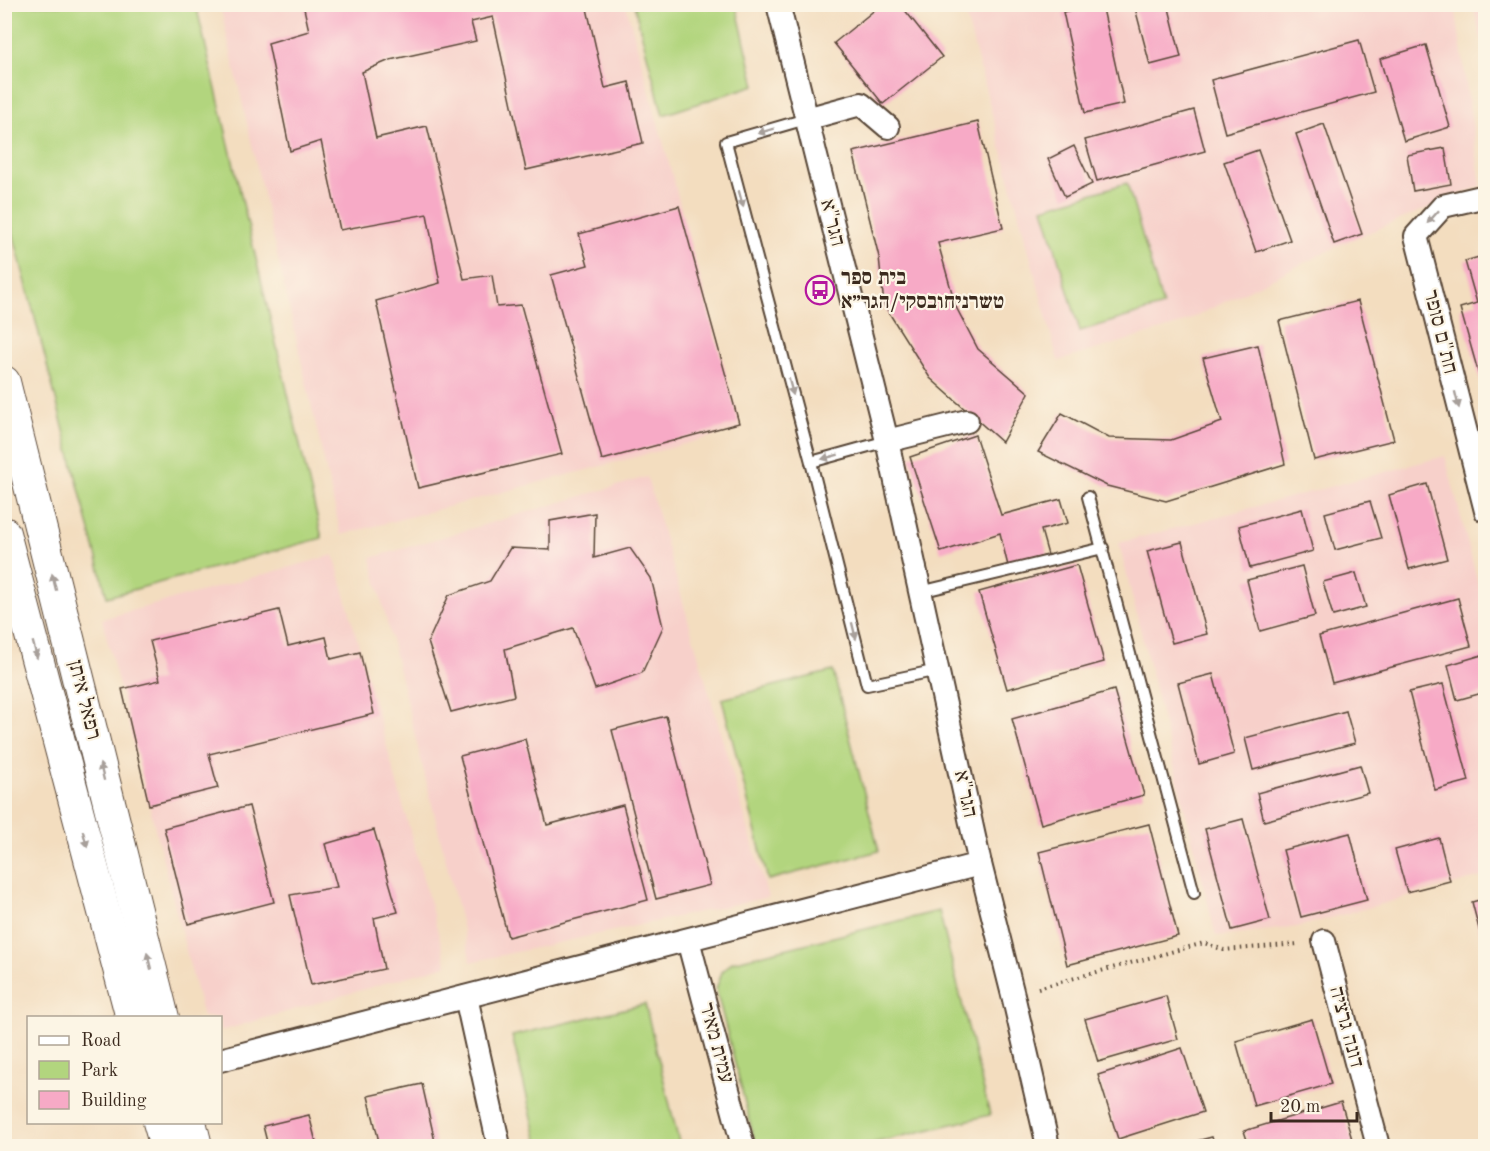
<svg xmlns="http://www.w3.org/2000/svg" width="1490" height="1151" font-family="'Old Standard TT','Frank Ruhl Libre',serif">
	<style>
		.built { fill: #f7d0ca }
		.green { fill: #b2d57e; stroke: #76804e; stroke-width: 1.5 }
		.building { fill: #f7aac6 }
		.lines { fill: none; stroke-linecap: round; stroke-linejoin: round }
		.service-casing { stroke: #574536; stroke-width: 14 }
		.minor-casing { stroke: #574536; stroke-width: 26 }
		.secondary-casing { stroke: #574536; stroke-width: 34 }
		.path { stroke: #574536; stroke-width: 4; stroke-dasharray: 1.5 4.5; stroke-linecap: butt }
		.service { stroke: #fff; stroke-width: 10 }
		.minor { stroke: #fff; stroke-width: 22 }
		.secondary { stroke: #fff; stroke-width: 32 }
		.oneway { fill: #a79f9a }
		.labels { text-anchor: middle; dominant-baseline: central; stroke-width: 4.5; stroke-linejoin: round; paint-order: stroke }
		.street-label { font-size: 21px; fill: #3b2a1e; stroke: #fcf5e5 }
		.poi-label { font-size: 21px; font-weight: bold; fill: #3b2a1e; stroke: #fcf5e5; text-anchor: start }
	</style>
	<rect width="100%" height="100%" fill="#fcf5e5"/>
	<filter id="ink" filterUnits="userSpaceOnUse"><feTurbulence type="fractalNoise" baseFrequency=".0167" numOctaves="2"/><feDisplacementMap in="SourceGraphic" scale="12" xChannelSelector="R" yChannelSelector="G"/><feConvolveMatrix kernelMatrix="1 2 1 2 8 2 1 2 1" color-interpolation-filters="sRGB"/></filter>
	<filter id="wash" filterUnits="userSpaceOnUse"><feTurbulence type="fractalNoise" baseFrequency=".008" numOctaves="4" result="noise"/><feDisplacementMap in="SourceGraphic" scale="24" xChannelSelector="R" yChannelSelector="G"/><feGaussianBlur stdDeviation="1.35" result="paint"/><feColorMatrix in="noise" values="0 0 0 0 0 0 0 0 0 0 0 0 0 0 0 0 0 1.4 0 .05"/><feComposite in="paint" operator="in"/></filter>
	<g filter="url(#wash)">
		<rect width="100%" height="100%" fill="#f3ddbf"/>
		<g class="built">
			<polygon points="220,5 626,5 741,429 341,535"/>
			<polygon points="963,5 1455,5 1481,186 1344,243 1178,325 1058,361"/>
			<polygon points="1473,5 1485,5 1485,55"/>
			<polygon points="1445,456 1485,610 1485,876 1297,927 1216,936 1119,543"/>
			<polygon points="647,477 768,897 471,962 371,558"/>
			<polygon points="334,555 447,965 221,1031 220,1018 203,1017 102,619"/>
		</g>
		<g class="green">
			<polygon points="4,5 196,5 322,538 107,597 5,202"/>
			<polygon points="634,5 736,5 755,85 663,115"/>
			<polygon points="1127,183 1163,306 1080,331 1043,208"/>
			<polygon points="833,671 879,851 768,880 722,699"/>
			<polygon points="939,911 990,1115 861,1146 756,1146 716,989 722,972 732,962"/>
			<polygon points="645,1004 680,1146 539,1146 512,1036"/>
		</g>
		<g id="blocks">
			<g class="building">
				<polygon points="303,4 586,4 605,88 629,82 643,143 526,170 493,17 471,22 476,41 390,60 362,72 376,138 427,126 464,279 492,275 497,307 521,305 562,454 418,488 376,301 440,283 427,214 340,230 321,141 290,151 268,43 309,31"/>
				<polygon points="882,4 900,4 942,57 883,104 834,43"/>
				<polygon points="1095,4 1102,4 1124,104 1085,113 1063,12"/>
				<polygon points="1134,4 1168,4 1181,57 1150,65"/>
				<polygon points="1359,40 1374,92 1225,133 1211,80"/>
				<polygon points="1426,45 1450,127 1404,141 1380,59"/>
				<polygon points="1194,110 1205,151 1097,181 1085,140"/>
				<polygon points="978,122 1003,228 938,243 956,307 978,349 1029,393 1002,442 930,378 884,305 879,257 853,152"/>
				<polygon points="1324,124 1362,234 1334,244 1296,134"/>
				<polygon points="1074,146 1092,184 1065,197 1048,159"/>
				<polygon points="1445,148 1451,184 1413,191 1407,155"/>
				<polygon points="1258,150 1290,240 1256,252 1224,162"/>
				<polygon points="679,206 739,423 602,460 551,275 588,265 579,234"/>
				<polygon points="1486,255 1486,396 1485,396 1460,308 1477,303 1465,261"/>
				<polygon points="1358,301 1394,440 1314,460 1279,321"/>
				<polygon points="1258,345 1285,464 1166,501 1107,486 1038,452 1062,413 1109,438 1171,440 1222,422 1203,358"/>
				<polygon points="975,435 1001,515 1061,499 1068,523 1041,530 1048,555 1008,566 1000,533 941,552 910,457"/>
				<polygon points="1427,484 1447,559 1409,569 1389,495"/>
				<polygon points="1370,501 1381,538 1335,550 1325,513"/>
				<polygon points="1302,509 1313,551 1250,568 1239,526"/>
				<polygon points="595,513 594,558 630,548 651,578 663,627 642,673 595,689 573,628 505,649 514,696 451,712 428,642 449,595 490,581 510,548 550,550 550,521"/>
				<polygon points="1182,542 1207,634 1172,643 1147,551"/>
				<polygon points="1077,565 1104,662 1007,689 979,592"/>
				<polygon points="1302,566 1315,616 1260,631 1247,580"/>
				<polygon points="1356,573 1366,607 1333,616 1323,582"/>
				<polygon points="1458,598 1471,646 1332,683 1319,636"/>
				<polygon points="279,610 288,646 326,637 331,659 360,652 374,714 209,754 218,788 149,805 122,689 160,680 150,641"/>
				<polygon points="1482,655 1486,667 1486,692 1457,700 1448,665"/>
				<polygon points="1213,674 1234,754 1199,764 1178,683"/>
				<polygon points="1443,684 1469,781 1435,790 1409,692"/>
				<polygon points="1114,690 1144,795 1041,824 1012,719"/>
				<polygon points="1346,711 1355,743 1253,770 1245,738"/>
				<polygon points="666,716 710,885 656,899 612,730"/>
				<polygon points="525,739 547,825 623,805 648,900 508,937 460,756"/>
				<polygon points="1360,765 1368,793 1264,821 1257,793"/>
				<polygon points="249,806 274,902 188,924 164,828"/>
				<polygon points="1243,819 1270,920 1232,930 1205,829"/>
				<polygon points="1149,824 1178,936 1067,965 1039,852"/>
				<polygon points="374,830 398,912 374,918 384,969 311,985 290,895 337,887 325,844"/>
				<polygon points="1350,833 1367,900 1301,917 1283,850"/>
				<polygon points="1439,838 1450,881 1407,892 1395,850"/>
				<polygon points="1486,898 1486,952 1485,952 1472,902"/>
				<polygon points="1166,996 1178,1039 1098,1062 1085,1019"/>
				<polygon points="1312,1019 1331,1084 1254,1106 1236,1041"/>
				<polygon points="1182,1048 1203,1112 1118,1139 1098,1075"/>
				<polygon points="422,1084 436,1146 380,1146 368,1096"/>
				<polygon points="1341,1102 1354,1146 1249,1146 1244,1131"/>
				<polygon points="309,1115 317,1146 268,1146 263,1126"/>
				<polygon points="1212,1137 1215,1146 1178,1146"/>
			</g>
		</g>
	</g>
	<g filter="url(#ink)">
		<use href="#blocks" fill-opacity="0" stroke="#574536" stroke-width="1.5"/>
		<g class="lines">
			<g class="service-casing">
				<g id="service">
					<polyline points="806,119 726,142 811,462"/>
					<polyline points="887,441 811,462 867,685 938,670"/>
					<polyline points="1088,497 1194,893"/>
					<polyline points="920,592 1103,548"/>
				</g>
			</g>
			<g class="minor-casing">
				<g id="minor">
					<polyline points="778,4 887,441 980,864 1013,995 1048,1146"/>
					<polyline points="806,119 861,104 888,127"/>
					<polyline points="1486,196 1443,206 1416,236 1486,511"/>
					<polyline points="887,441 967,421"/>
					<polyline points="688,940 743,1146"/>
					<polyline points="1324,941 1378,1146"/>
					<polyline points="466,997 499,1146"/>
					<polyline points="220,1060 980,864"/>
				</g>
			</g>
			<g class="secondary-casing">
				<g id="secondary">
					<polyline points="4,382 163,1018"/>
					<polyline points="4,533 132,1018"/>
					<polyline points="159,1122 166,1146"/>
					<polyline points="190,1122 196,1146"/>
				</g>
			</g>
			<polyline class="path" points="1038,988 1204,943 1224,950 1299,944"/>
			<use href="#service" class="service"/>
			<use href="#minor" class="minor"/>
			<use href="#secondary" class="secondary"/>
		</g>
		<defs><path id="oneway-solid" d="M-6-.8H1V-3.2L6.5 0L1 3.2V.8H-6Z" transform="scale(1.5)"/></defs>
		<g class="oneway">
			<use href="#oneway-solid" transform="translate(766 131) rotate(164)"/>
			<use href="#oneway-solid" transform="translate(741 199) rotate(75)"/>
			<use href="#oneway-solid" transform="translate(1433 217) rotate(132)"/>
			<use href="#oneway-solid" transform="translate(791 387) rotate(75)"/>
			<use href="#oneway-solid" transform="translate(1457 400) rotate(76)"/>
			<use href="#oneway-solid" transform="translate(830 457) rotate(165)"/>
			<use href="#oneway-solid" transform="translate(54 582) rotate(-104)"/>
			<use href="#oneway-solid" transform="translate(854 631) rotate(76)"/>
			<use href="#oneway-solid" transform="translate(35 650) rotate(75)"/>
			<use href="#oneway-solid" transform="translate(102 772) rotate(-104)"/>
			<use href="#oneway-solid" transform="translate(85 839) rotate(75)"/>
			<use href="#oneway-solid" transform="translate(149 961) rotate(-104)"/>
		</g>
	</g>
	<defs>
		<g id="bus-ring" transform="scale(1.5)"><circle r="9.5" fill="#fcf5e5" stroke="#b5179e" stroke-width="1.5"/><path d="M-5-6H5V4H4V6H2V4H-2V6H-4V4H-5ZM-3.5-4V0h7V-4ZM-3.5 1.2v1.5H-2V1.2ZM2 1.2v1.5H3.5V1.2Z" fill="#b5179e"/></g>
	</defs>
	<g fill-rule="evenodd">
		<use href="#bus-ring" x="820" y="290"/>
	</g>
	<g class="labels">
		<g class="street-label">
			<text transform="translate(832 223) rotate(76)">הגר"א</text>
			<text transform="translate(1440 332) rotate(76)">חת"ם סופר</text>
			<text transform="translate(84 700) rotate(76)">רפאל איתן</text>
			<text transform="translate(965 794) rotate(78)">הגר"א</text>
			<text transform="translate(1346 1027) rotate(75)">דונה גרציה</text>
			<text transform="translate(716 1043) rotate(75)">עמית מאיר</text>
		</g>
		<g class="poi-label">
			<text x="841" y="278">בית ספר<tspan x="841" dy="24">טשרניחובסקי/הגר״א</tspan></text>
		</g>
	</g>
	<rect width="1490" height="1151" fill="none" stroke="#fcf5e5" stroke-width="24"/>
	<rect x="27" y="1016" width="195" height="108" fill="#fcf5e5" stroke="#afa495" stroke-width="1.5"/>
	<rect x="39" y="1036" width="30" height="9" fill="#ffffff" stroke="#afa495" stroke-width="1.5"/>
	<text x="81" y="1046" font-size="18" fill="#3b2a1e">Road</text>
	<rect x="39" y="1061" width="30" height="18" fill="#b2d57e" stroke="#afa495" stroke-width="1.5"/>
	<text x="81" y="1076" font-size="18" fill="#3b2a1e">Park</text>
	<rect x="39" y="1091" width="30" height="18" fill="#f7aac6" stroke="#afa495" stroke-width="1.5"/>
	<text x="81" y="1106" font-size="18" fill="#3b2a1e">Building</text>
	<path d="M1271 1112v9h86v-9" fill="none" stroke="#3b2a1e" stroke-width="3"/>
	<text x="1280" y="1112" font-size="18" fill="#3b2a1e" stroke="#fcf5e5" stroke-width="4.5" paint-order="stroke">20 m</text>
</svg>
